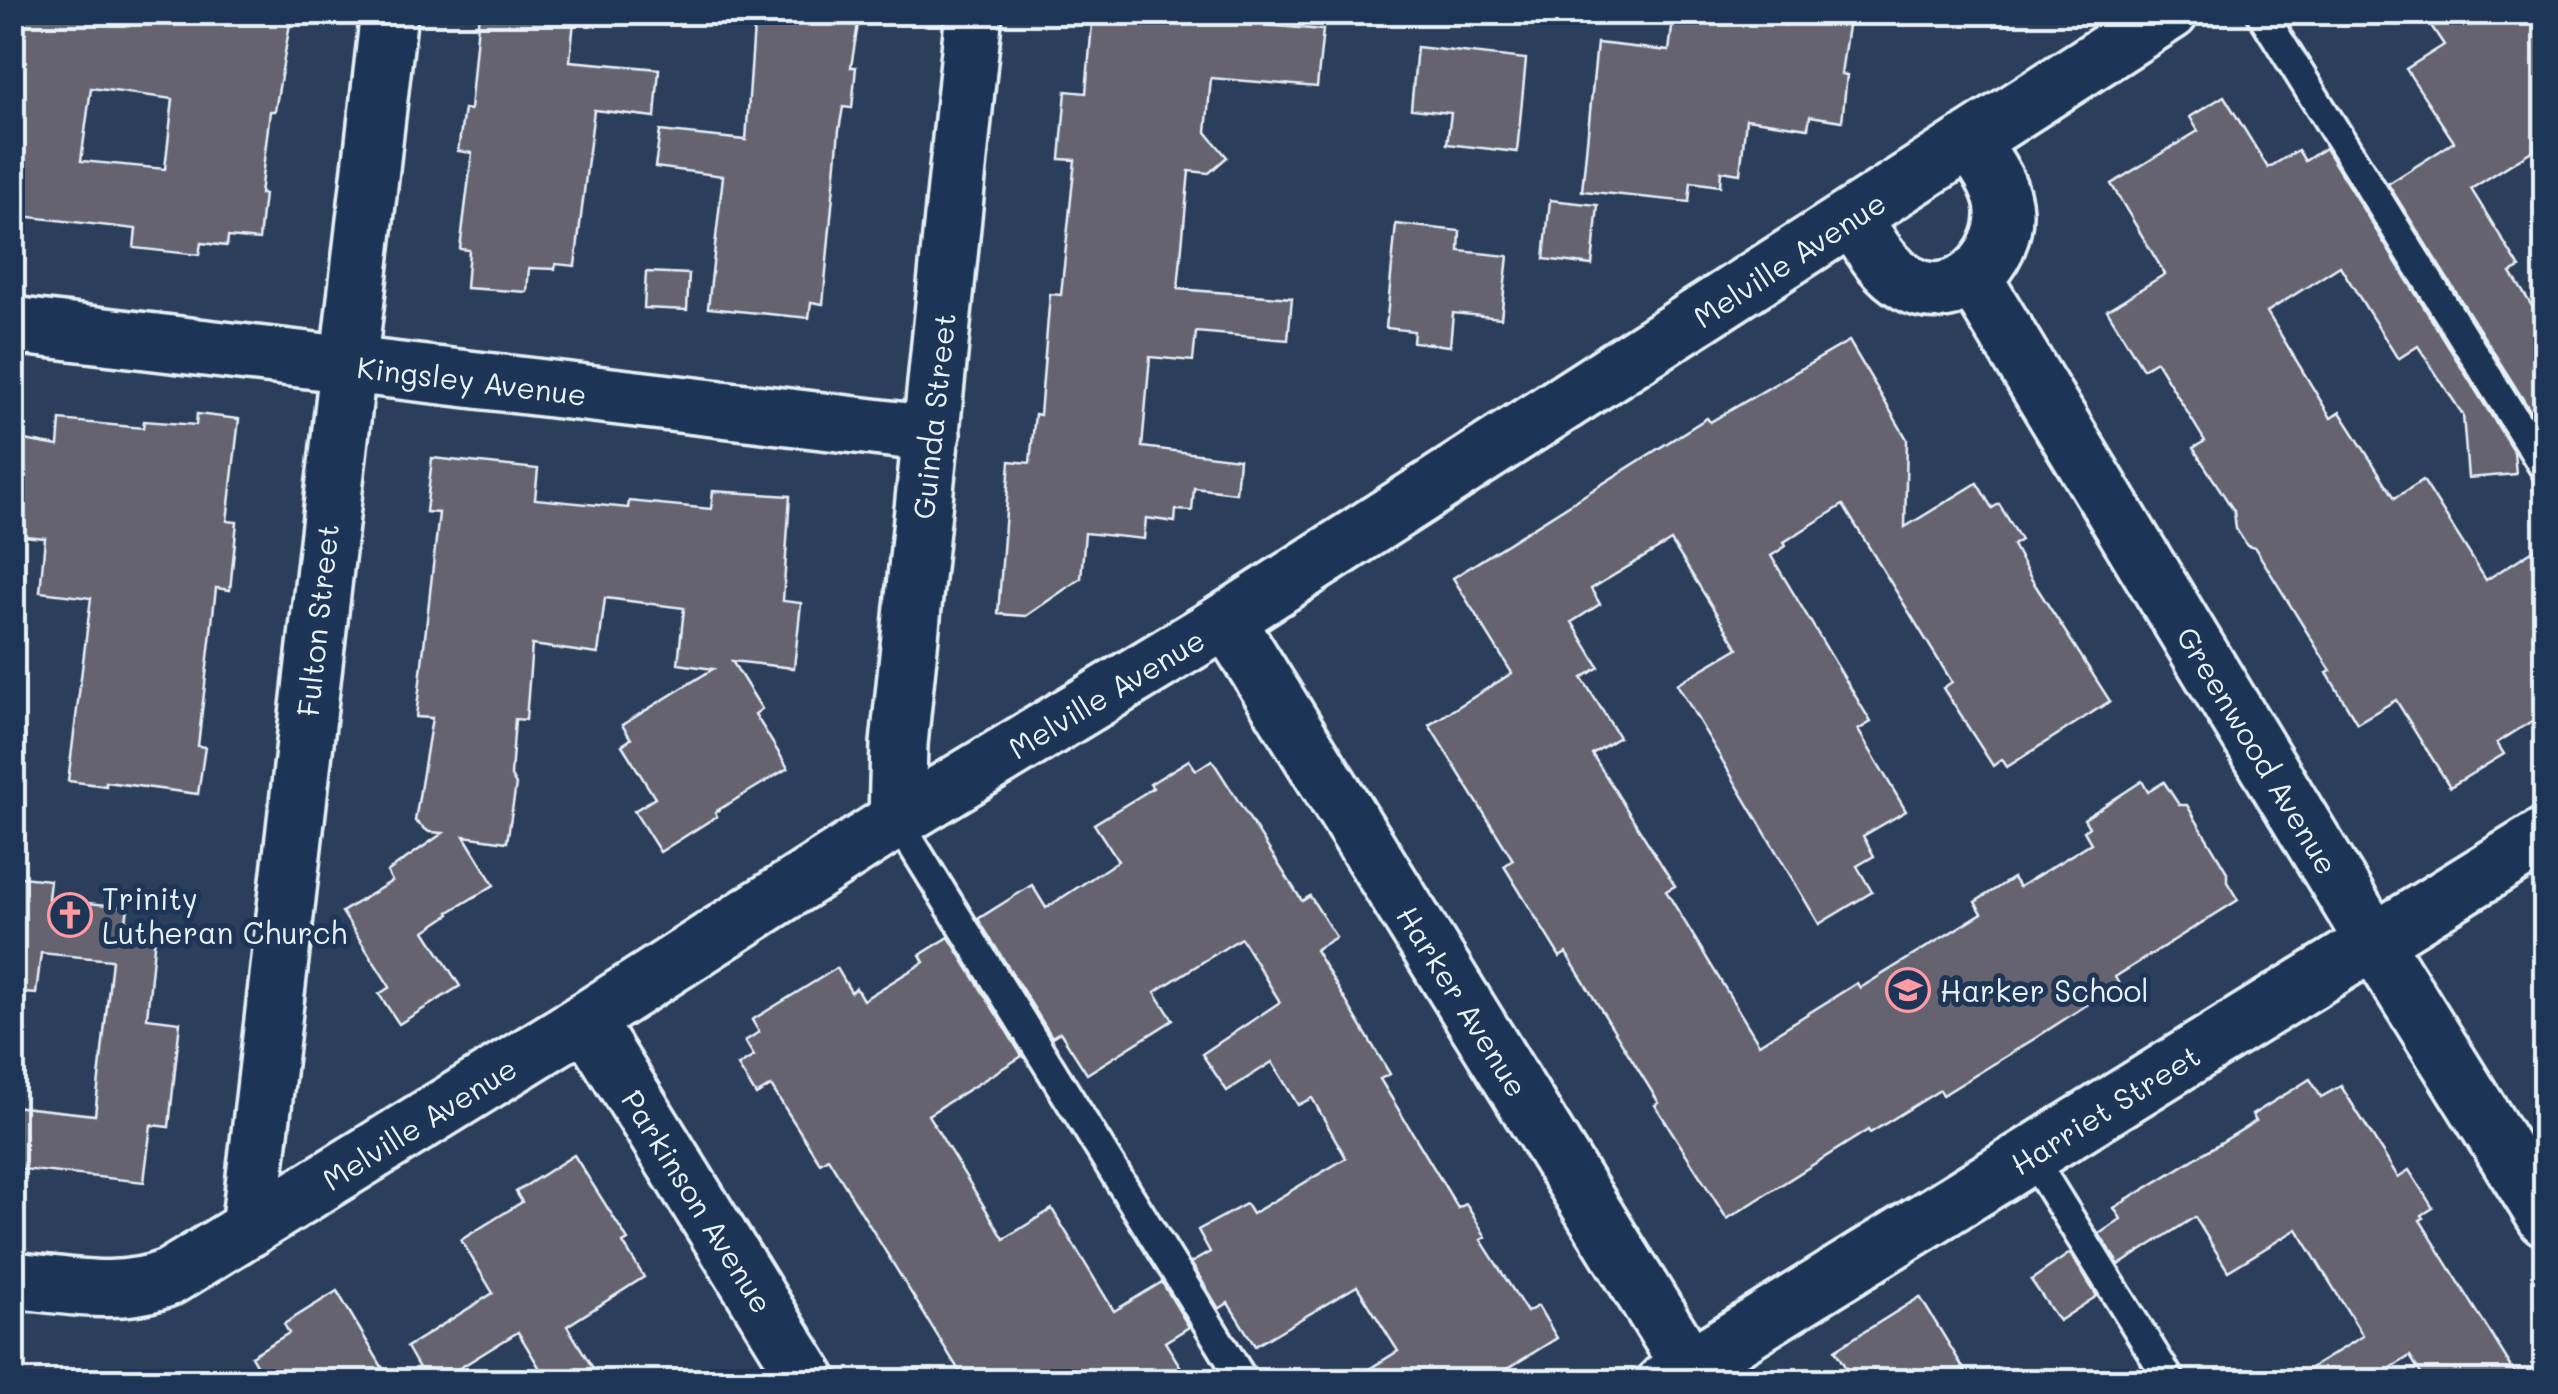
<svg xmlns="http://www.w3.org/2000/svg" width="2558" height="1394" font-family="Mali,sans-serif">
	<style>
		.building { fill: #65646f; stroke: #e8f1f8; stroke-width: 2.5; fill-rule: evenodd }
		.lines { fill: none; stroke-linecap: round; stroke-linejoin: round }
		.lane-casing { stroke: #e8f1f8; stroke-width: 35 }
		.street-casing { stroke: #e8f1f8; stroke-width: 62 }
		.lane { stroke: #1d3557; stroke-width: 28 }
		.street { stroke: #1d3557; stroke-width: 55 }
		.labels { text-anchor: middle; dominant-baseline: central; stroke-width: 10; stroke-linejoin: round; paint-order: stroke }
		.street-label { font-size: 30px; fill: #e8f1f8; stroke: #1d3557 }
		.poi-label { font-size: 30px; fill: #e8f1f8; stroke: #1d3557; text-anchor: start }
	</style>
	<rect width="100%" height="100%" fill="#2b3e5c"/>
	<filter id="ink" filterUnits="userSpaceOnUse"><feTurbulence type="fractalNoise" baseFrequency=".01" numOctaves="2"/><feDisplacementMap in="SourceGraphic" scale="20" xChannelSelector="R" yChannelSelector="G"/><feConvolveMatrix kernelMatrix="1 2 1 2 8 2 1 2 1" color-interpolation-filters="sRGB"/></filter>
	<g filter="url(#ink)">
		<g class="building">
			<path d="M12,12H292L275,111H270L260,194H264L259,240L228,237L227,246L201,243L199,255L134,248L136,229L12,215ZM91,88L173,99L165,169L81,161Z"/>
			<polygon points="479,12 574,21 570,61 659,69 655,117 594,110 575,266 556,264 555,269 529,268 527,292 466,288 469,250 460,249 472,153 458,151 464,109 470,110"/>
			<polygon points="775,12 860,12 851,67 856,67 852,108 843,107 839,130 823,304 811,302 809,318 708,308 723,176 655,167 660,131 746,140 754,26 773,28"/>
			<polygon points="1093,12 1233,12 1232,22 1323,30 1317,87 1211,78 1206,132 1227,157 1209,173 1189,171 1178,289 1292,298 1288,340 1196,332 1193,361 1150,357 1142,447 1239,459 1236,493 1194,488 1192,511 1176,510 1175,522 1146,518 1144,539 1085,533 1081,578 1026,616 998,614 1010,461 1030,463 1035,414 1040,415 1050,294 1061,295 1075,160 1060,159 1066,91 1086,93"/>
			<polygon points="1674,12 1786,25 1787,12 1850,12 1841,74 1847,75 1842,121 1810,116 1808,128 1746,119 1740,174 1721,171 1720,186 1691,182 1689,202 1582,191 1597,43 1669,51"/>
			<polygon points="2422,12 2546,12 2546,142 2471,189 2520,268 2511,273 2546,328 2546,403 2531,412 2388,184 2454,142 2406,69 2444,45"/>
			<polygon points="1417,47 1526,59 1517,152 1447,144 1451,113 1411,109"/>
			<polygon points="2224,96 2268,168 2298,150 2305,161 2325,148 2514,452 2516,474 2468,478 2463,415 2418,346 2398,359 2340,266 2267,312 2331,418 2340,412 2395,498 2423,480 2486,580 2546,542 2546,712 2497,743 2504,754 2450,787 2396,700 2357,723 2327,673 2331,671 2255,548 2247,546 2236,529 2234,511 2193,448 2205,441 2156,361 2143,369 2107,310 2165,274 2111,184 2198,131 2190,117"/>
			<polygon points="1550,200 1598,205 1592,265 1544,259"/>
			<polygon points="1396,224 1460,231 1459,251 1508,256 1501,318 1453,313 1450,346 1413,342 1414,331 1386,328"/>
			<polygon points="646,272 689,274 687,310 644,308"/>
			<polygon points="1849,341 1907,439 1905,527 1977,483 1992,508 1999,504 2021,540 2013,545 2032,580 2110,701 2007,767 2002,759 1993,766 1943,688 1952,682 1843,505 1784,542 1786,546 1771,556 1871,722 1858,730 1906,811 1863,836 1874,856 1857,866 1872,892 1819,924 1677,684 1738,648 1671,541 1591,589 1600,604 1572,622 1599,667 1582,678 1619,737 1592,754 1675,886 1666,891 1759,1044 1857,983 1860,988 1982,913 1975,902 2013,878 2019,887 2091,843 2084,831 2089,827 2084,819 2142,781 2148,792 2164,782 2179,805 2187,805 2227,872 2227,882 2238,900 2115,977 2119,984 2034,1039 1943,1095 1940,1090 1870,1133 1868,1130 1727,1219 1655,1105 1659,1103 1566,953 1560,957 1504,866 1513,860 1429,725 1512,673 1453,578 1707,418 1710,422"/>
			<polygon points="197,414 239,419 227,521 237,522 230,590 216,588 198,746 205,747 198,794 106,782 106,786 68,781 91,598 40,592 45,538 12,535 12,498 24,440 58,446 60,420 143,428 144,421 196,425"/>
			<polygon points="432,458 538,469 535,499 628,508 629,501 711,509 713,491 790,496 783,601 801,603 794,668 732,661 762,709 755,714 788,768 715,812 717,816 660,852 634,811 655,798 622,745 631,739 622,725 713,669 678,664 684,608 605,598 598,654 532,645 526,720 515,719 511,776 516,785 507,842 464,836 494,885 449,912 450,914 425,931 460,986 399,1024 379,994 390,987 342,912 392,881 387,872 443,833 429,832 415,821 432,718 416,717 439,513 426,512"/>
			<polygon points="1189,760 1196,770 1212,760 1302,901 1310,896 1336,937 1315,950 1390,1074 1380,1079 1458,1208 1466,1204 1486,1237 1481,1240 1527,1312 1538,1306 1557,1338 1486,1382 1348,1382 1398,1351 1357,1286 1255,1346 1228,1303 1219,1309 1191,1263 1210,1252 1198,1230 1246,1204 1252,1214 1346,1158 1312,1098 1298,1105 1272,1062 1227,1091 1202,1054 1280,1002 1241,938 1155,992 1173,1020 1087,1074 1060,1032 1052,1037 978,919 1032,885 1046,908 1118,861 1094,824 1153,788 1150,784"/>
			<polygon points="12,876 50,880 48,899 128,907 126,922 156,925 147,1018 180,1022 169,1127 151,1125 144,1182 12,1168 12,1106 95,1115 112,960 41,953 36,994 12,992"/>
			<polygon points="949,937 1022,1056 928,1115 1004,1239 1052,1209 1114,1311 1162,1282 1189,1327 1165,1342 1190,1382 966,1382 828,1158 820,1163 771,1086 756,1095 738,1066 754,1056 745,1041 759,1032 752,1020 837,968 851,992 856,988 863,1000 924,962 920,955"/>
			<polygon points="2310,1079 2321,1097 2341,1086 2398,1177 2409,1170 2433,1208 2422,1215 2424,1218 2420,1220 2521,1382 2426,1382 2410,1356 2369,1382 2288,1382 2363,1336 2297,1229 2228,1271 2195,1217 2119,1265 2099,1234 2121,1219 2114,1208 2256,1121 2252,1115"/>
			<polygon points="574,1155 628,1240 623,1243 644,1277 567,1326 594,1370 576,1382 548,1382 518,1332 437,1382 427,1382 407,1347 493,1293 461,1240 522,1202 516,1192"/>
			<polygon points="2070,1253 2097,1296 2059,1321 2031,1280"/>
			<polygon points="337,1291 391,1382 266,1382 251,1356 289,1333 284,1324"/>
			<polygon points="1920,1297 1972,1382 1854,1382 1835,1350"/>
		</g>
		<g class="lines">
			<g class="lane-casing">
				<g id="lane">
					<polyline points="2261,12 2546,470"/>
					<polyline points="897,820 1244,1382"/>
					<polyline points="2030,1155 2171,1382"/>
				</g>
			</g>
			<g class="street-casing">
				<g id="street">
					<path d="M1853,218C1868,241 1882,269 1907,283C1956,310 2006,260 2004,211C2003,185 1984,162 1971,141"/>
					<polyline points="1974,279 2374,942 2546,1218"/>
					<polyline points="12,325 932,434"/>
					<polyline points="1227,620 1699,1382"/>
					<polyline points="897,820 899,744 974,12"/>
					<polyline points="586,1020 810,1382"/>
					<polyline points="249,1229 389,12"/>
					<path d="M12,1280C67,1285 119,1298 170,1277L586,1020L897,820L1227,620L2170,12"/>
					<polyline points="1665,1382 2546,835"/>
				</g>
			</g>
			<use href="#lane" class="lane"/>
			<use href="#street" class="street"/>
		</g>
	</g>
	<defs>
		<g id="church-ring" transform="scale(2.25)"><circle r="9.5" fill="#1d3557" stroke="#ff9aa2" stroke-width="1.5"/><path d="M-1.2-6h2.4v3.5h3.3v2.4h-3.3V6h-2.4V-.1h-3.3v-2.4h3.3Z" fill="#ff9aa2"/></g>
		<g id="school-ring" transform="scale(2.25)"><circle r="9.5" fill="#1d3557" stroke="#ff9aa2" stroke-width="1.5"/><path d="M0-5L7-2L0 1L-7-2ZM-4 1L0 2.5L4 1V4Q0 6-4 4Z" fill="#ff9aa2"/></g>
	</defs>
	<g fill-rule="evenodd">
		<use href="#church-ring" x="70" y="915"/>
		<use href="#school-ring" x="1908" y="990"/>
	</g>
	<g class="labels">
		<g class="street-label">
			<text transform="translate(1789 259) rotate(-33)">Melville Avenue</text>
			<text transform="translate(472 380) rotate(7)">Kingsley Avenue</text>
			<text transform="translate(933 416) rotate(-84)">Guinda Street</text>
			<text transform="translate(317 620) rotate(-84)">Fulton Street</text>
			<text transform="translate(1106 693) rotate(-31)">Melville Avenue</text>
			<text transform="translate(2258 750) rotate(59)">Greenwood Avenue</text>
			<text transform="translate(1463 1001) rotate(58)">Harker Avenue</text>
			<text transform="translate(2105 1109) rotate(-32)">Harriet Street</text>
			<text transform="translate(419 1123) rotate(-32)">Melville Avenue</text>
			<text transform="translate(698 1201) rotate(58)">Parkinson Avenue</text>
		</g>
		<g class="poi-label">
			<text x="102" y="898">Trinity<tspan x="102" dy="34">Lutheran Church</tspan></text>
			<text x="1940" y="990">Harker School</text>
		</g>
	</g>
	<rect width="2558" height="1394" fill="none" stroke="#1d3557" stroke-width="50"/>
	<rect x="25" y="25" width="2508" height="1344" fill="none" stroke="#e8f1f8" stroke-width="4" filter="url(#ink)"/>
</svg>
